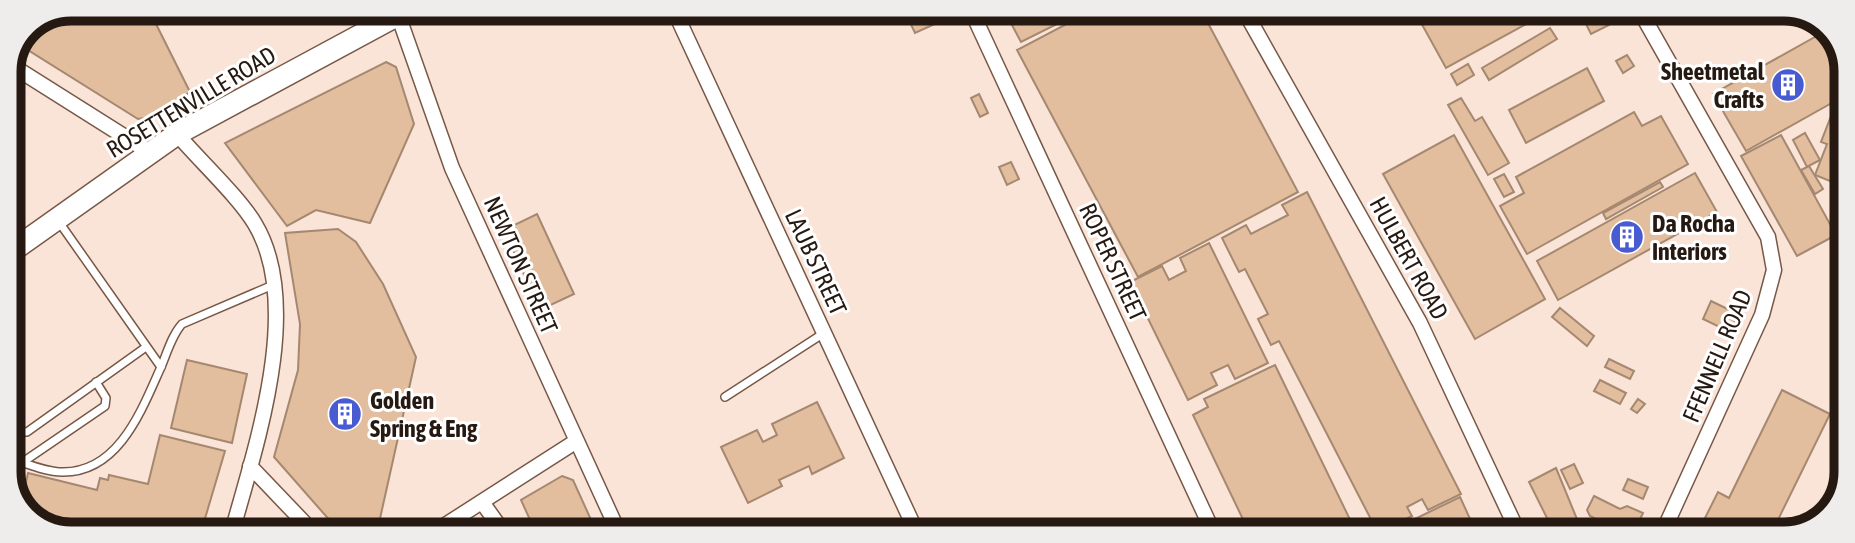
<svg xmlns="http://www.w3.org/2000/svg" width="1855" height="543" font-family="'Asap Condensed',sans-serif">
	<style>
		.building { fill: #e2bd9e; stroke: #a4886f; stroke-width: 2 }
		.lines { fill: none; stroke-linecap: round; stroke-linejoin: round }
		.service-casing { stroke: #775846; stroke-width: 10 }
		.minor-casing { stroke: #775846; stroke-width: 17 }
		.secondary-casing { stroke: #775846; stroke-width: 24 }
		.service { stroke: #fff; stroke-width: 7 }
		.minor { stroke: #fff; stroke-width: 14 }
		.secondary { stroke: #fff; stroke-width: 21 }
		.labels { text-anchor: middle; dominant-baseline: central; stroke-width: 6; stroke-linejoin: round; paint-order: stroke }
		.poi-label { font-size: 24px; font-weight: bold; fill: #261912; stroke: #fff; text-anchor: start }
		.street-label { font-size: 24px; fill: #261912; stroke: #fff }
		.rim { fill: none; stroke: #261912; stroke-width: 9 }
	</style>
	<rect width="100%" height="100%" fill="#fae3d7"/>
	<g class="building">
		<polygon points="71,9 130,9 156,24 190,92 156,116 138,119 20,45 27,27"/>
		<polygon points="904,10 931,10 937,23 915,33"/>
		<polygon points="1004,10 1085,10 1021,42"/>
		<polygon points="1093,10 1201,10 1298,192 1138,277 1017,50"/>
		<polygon points="1414,10 1550,11 1446,68"/>
		<polygon points="1587,11 1605,11 1591,19"/>
		<polygon points="1604,14 1609,25 1591,34 1586,24"/>
		<polygon points="1550,28 1557,39 1489,80 1482,68"/>
		<polygon points="1822,33 1846,76 1846,95 1746,151 1713,94"/>
		<polygon points="1627,55 1634,66 1623,73 1616,61"/>
		<polygon points="386,62 396,67 414,124 370,223 316,210 287,226 225,143"/>
		<polygon points="1468,64 1474,75 1457,85 1451,74"/>
		<polygon points="1587,68 1604,101 1526,143 1509,110"/>
		<polygon points="979,94 988,113 980,117 971,98"/>
		<polygon points="1461,98 1475,121 1482,117 1509,163 1488,175 1448,105"/>
		<polygon points="1833,111 1846,116 1845,187 1815,175 1827,144 1821,142"/>
		<polygon points="1634,112 1642,126 1661,116 1688,164 1527,254 1500,206 1524,193 1516,177"/>
		<polygon points="1805,133 1820,160 1807,167 1793,140"/>
		<polygon points="1454,135 1545,299 1475,339 1383,174"/>
		<polygon points="1781,135 1836,235 1797,256 1741,156"/>
		<polygon points="1011,162 1019,179 1007,185 999,167"/>
		<polygon points="1809,166 1823,189 1815,194 1801,170"/>
		<polygon points="1695,173 1717,212 1558,300 1537,261"/>
		<polygon points="1504,174 1514,192 1504,197 1494,179"/>
		<polygon points="1660,182 1663,187 1606,219 1603,213"/>
		<polygon points="1307,192 1461,494 1428,510 1422,499 1407,507 1412,516 1378,533 1279,341 1271,345 1258,319 1268,314 1245,269 1239,272 1222,238 1246,225 1251,234 1288,215 1282,205"/>
		<polygon points="537,214 574,294 540,310 504,230"/>
		<polygon points="338,229 356,242 383,284 416,357 377,532 340,532 274,457 298,370 300,324 285,233"/>
		<polygon points="1209,243 1268,363 1235,379 1228,365 1211,373 1217,385 1188,400 1130,282 1162,266 1169,280 1186,271 1180,258"/>
		<polygon points="1711,301 1738,314 1730,332 1703,319"/>
		<polygon points="1560,308 1594,336 1587,346 1552,317"/>
		<polygon points="1609,359 1634,371 1630,379 1605,367"/>
		<polygon points="187,360 247,374 232,443 171,428"/>
		<polygon points="1275,365 1357,534 1250,534 1193,415 1208,407 1204,399"/>
		<polygon points="1600,380 1626,393 1620,404 1594,391"/>
		<polygon points="1782,390 1830,414 1771,534 1697,534 1718,492 1729,498"/>
		<polygon points="1638,399 1645,404 1637,413 1631,409"/>
		<polygon points="817,402 844,458 812,474 809,466 779,480 782,486 748,503 721,447 757,430 763,442 777,435 772,424"/>
		<polygon points="160,435 225,451 201,532 55,532 24,513 21,505 28,473 97,490 100,478 108,480 109,475 148,484"/>
		<polygon points="1574,464 1583,483 1570,489 1561,470"/>
		<polygon points="1556,468 1579,524 1559,534 1555,534 1529,482"/>
		<polygon points="562,476 573,480 597,533 536,533 521,500"/>
		<polygon points="1628,479 1648,487 1643,499 1623,490"/>
		<polygon points="1594,496 1620,509 1627,506 1643,513 1633,534 1592,534 1603,529 1606,524 1590,516 1587,510"/>
		<polygon points="1460,497 1477,534 1384,534"/>
	</g>
	<g class="lines">
		<g class="service-casing">
			<g id="service">
				<polyline points="59,222 161,367"/>
				<polyline points="725,397 824,333"/>
				<polyline points="9,416 20,432 27,432 146,347"/>
				<path d="M9,458C26,463 45,472 62,472C119,473 142,409 161,367C167,353 172,335 182,324L273,285"/>
				<polyline points="23,462 105,406 106,398 96,382"/>
			</g>
		</g>
		<g class="minor-casing">
			<g id="minor">
				<polyline points="396,9 452,168 619,533"/>
				<polyline points="674,10 917,533"/>
				<polyline points="971,10 1214,534"/>
				<polyline points="1244,10 1420,323 1519,534"/>
				<polyline points="1640,11 1768,237 1774,270 1762,315 1662,534"/>
				<polyline points="11,65 149,152"/>
				<path d="M177,134C199,160 239,197 255,224C304,306 255,448 232,532"/>
				<polyline points="250,466 313,532"/>
				<polyline points="482,502 504,533"/>
				<polyline points="433,533 575,442"/>
			</g>
		</g>
		<g class="secondary-casing">
			<polyline id="secondary" points="9,253 177,134 409,9"/>
		</g>
		<use href="#service" class="service"/>
		<use href="#minor" class="minor"/>
		<use href="#secondary" class="secondary"/>
	</g>
	<defs>
		<g id="building-disc" transform="scale(1.75)"><circle r="9.5" fill="#495bd0" stroke="#fff"/><path d="M-4-6H4V6H1V3H-1V6H-4ZM-2.5-4.3h1.7v1.8h-1.7ZM.8-4.3h1.7v1.8H.8ZM-2.5-1h1.7V.8h-1.7ZM.8-1h1.7V.8H.8Z" fill="#fff"/></g>
	</defs>
	<g fill-rule="evenodd">
		<use href="#building-disc" x="1788" y="85"/>
		<use href="#building-disc" x="1627" y="237"/>
		<use href="#building-disc" x="345" y="414"/>
	</g>
	<g class="labels">
		<g class="poi-label">
			<text x="1764" y="71" text-anchor="end">Sheetmetal<tspan x="1764" dy="28">Crafts</tspan></text>
			<text x="1652" y="223">Da Rocha<tspan x="1652" dy="28">Interiors</tspan></text>
			<text x="370" y="400">Golden<tspan x="370" dy="28">Spring &amp; Eng</tspan></text>
		</g>
		<g class="street-label">
			<text transform="translate(191 102) rotate(-31)">ROSETTENVILLE ROAD</text>
			<text transform="translate(1409 258) rotate(61)">HULBERT ROAD</text>
			<text transform="translate(816 262) rotate(65)">LAUB STREET</text>
			<text transform="translate(1113 262) rotate(65)">ROPER STREET</text>
			<text transform="translate(521 265) rotate(66)">NEWTON STREET</text>
			<text transform="translate(1717 356) rotate(-67)">FFENNELL ROAD</text>
		</g>
	</g>
	<path d="M0 0H1855V543H0ZM71 21H1784A50 50 0 0 1 1834 71V472A50 50 0 0 1 1784 522H71A50 50 0 0 1 21 472V71A50 50 0 0 1 71 21Z" fill="#eeedec" fill-rule="evenodd"/>
	<path class="rim" d="M71 21H1784A50 50 0 0 1 1834 71V472A50 50 0 0 1 1784 522H71A50 50 0 0 1 21 472V71A50 50 0 0 1 71 21Z"/>
</svg>
